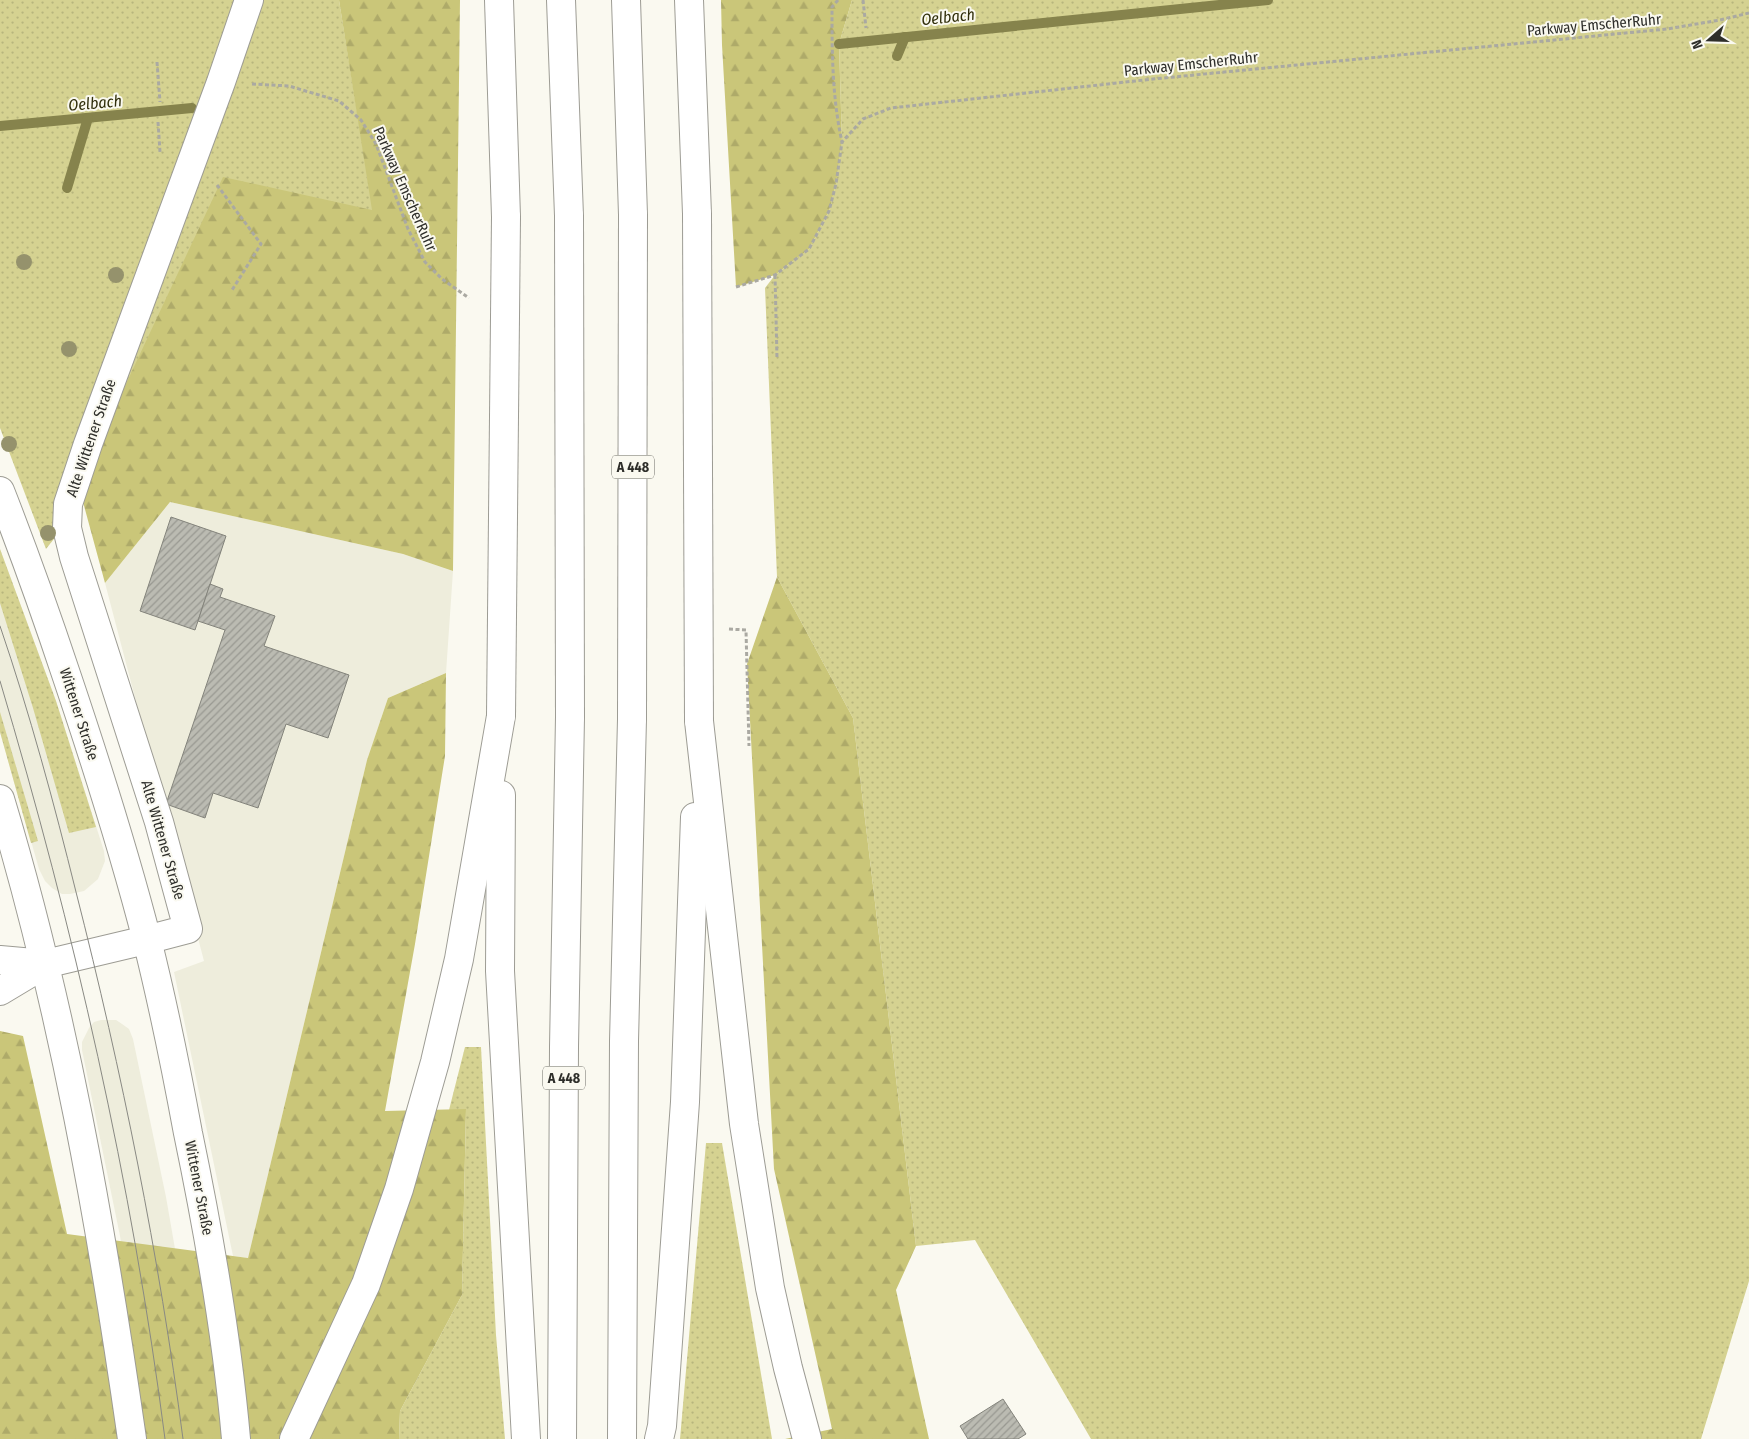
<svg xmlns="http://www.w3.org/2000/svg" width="1749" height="1439" font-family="'Fira Sans Condensed',sans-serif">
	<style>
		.built { fill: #eeeddc }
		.grass { fill: url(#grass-dots) }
		.forest { fill: url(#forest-firs) }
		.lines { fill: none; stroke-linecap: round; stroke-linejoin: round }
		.stream { stroke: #86834c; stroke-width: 10 }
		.building { fill: url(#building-hatch); stroke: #83837b }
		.minor-casing { stroke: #9d9c94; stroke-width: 30 }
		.major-casing { stroke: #9d9c94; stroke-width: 30 }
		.highway-casing { stroke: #9d9c94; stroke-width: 30 }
		.path { stroke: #aaa9a2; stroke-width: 3; stroke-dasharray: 4 2.5; stroke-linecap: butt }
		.minor { stroke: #fff; stroke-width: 28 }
		.major { stroke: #fff; stroke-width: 28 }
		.highway { stroke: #fff; stroke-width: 28 }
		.tram { stroke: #898983; stroke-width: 1 }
		.highway-bridge-casing { stroke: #9d9c94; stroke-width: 30; stroke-linecap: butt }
		.highway-bridge { stroke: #fff; stroke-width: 28 }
		.tree { fill: #95926c }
		.labels { text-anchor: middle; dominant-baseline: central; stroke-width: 4; stroke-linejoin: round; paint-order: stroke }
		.shield { fill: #faf9f0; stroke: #6b6b65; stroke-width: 1 }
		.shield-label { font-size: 14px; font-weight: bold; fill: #2e2e2a }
		.street-label { font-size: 15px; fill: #2e2e2a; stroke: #faf9f0 }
		.water-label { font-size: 16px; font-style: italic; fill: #302e0b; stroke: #faf9f0 }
	</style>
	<defs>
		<pattern id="grass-dots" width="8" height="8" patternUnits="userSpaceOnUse" patternTransform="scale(1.25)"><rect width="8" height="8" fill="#d5d291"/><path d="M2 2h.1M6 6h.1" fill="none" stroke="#b7b57d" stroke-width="1.8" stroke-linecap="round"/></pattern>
		<pattern id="forest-firs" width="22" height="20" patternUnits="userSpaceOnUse" patternTransform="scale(1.25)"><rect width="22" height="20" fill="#cac679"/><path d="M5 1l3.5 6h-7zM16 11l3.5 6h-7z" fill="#aeaa69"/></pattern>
		<pattern id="building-hatch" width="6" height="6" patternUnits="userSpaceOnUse" patternTransform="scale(1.25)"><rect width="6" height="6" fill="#bbbbb2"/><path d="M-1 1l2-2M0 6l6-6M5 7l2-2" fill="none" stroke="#989891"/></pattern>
	</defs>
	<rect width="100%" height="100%" fill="#faf9f0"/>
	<g class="built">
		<polygon points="170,502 403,554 453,571 446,673 388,698 367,760 248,1258 233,1256 174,972 204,961 105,583"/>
		<polygon points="0,549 56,701 104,851 105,861 98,879 84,891 70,894 62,894 52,888 45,881 39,869 0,732"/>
		<polygon points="101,1020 116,1020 122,1024 129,1029 133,1039 166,1197 182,1289 152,1439 120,1236 82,1050 82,1042 89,1028 94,1022"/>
	</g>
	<g class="grass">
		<polygon points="0,0 339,0 373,210 83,502 46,549 0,428"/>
		<polygon points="852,0 1749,0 1749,1281 1701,1439 1091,1439 975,1240 916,1246 853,718 777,577 765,288 775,275 809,249 829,211 836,184 842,142 839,44"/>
		<polygon points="0,549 56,701 96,827 69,833 33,708 0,603"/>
		<polygon points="0,712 38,841 31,843 0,732"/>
		<polygon points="465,1047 481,1047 496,1335 505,1439 399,1439 400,1411 462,1295 466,1110 449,1110"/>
		<polygon points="706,1143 722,1143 772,1439 680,1439"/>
	</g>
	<g class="forest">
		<polygon points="339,0 460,0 453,571 403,554 170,502 105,583 83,502 117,403 223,177 372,210"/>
		<polygon points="721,0 852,0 839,44 842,142 836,184 829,211 809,249 775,275 736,287 722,45"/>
		<polygon points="777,577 853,718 916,1246 896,1290 929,1439 785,1439 832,1429 774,1169 747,664"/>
		<polygon points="446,673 445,756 415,944 385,1111 466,1109 462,1295 400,1411 399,1439 0,1439 0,1031 23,1036 67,1234 248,1258 367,760 388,698"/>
	</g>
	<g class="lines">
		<g class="stream">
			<polyline points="839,44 1268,0"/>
			<polyline points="897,56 905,37"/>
			<polyline points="0,126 192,108"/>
			<polyline points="67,188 88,118"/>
		</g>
	</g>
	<g class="building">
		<polygon points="171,517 226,536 195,630 140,611"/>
		<polygon points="210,584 223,589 220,597 275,616 264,646 349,675 328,738 286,724 258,808 213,793 205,818 166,804 225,630 198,621"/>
		<polygon points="1003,1399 1026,1434 1018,1439 968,1439 960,1426"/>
	</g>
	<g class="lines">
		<g class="minor-casing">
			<g id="minor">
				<polyline points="146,940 188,929 159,822 74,557 67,528 68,504 88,444 221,82 249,0"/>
				<polyline points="0,960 45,964"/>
				<polyline points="0,991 45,964"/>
			</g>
		</g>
		<g class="major-casing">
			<g id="major">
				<path d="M0,491C24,552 46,614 67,677C96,763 124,851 147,940C163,1004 176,1068 188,1133C209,1234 227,1336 236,1439"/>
				<path d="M0,799C63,1008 101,1223 132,1439"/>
				<polyline points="45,964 146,940"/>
			</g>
		</g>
		<g class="highway-casing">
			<g id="highway">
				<polyline points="499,0 506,217"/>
				<polyline points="561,0 569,216"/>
				<polyline points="626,0 633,215"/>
				<polyline points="689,0 697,214"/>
				<polyline points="699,721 744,1124 770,1288 788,1368 807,1439"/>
				<polyline points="501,795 500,971 526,1439"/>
				<polyline points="294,1439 366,1284 399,1189 435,1062 459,959 501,716"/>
				<polyline points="562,1439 564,1047 570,717"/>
				<polyline points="622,1439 624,1041 632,719"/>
				<polyline points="659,1439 662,1426 685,1102 695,817"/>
			</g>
		</g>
		<g class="path">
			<path d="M838,0L832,7C832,52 832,97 842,142"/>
			<polyline points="863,0 866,28"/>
			<polyline points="157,62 160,102"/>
			<polyline points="252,84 289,86 339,101 361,120 376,144 408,229 425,262 442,279 469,298"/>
			<polyline points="158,122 160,152"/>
			<polyline points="217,185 261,244 232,290"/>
			<polyline points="775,275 777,359"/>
			<polyline points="736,287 775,275 809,249 829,211 836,184 842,142 863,119 891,108 1153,79 1667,29 1720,20 1749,13"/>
			<polyline points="729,629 746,630 749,746"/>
		</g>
		<use href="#minor" class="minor"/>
		<use href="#major" class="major"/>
		<use href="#highway" class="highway"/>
		<g class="tram">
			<path d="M0,626C30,714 54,803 76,892C122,1072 159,1255 183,1439"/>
			<path d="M0,681C74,929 132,1182 165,1439"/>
		</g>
		<g class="highway-bridge-casing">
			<g id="highway-bridge">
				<polyline points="697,214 699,721"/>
				<polyline points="569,216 570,717"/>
				<polyline points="501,716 506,217"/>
				<polyline points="632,719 633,215"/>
			</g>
		</g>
		<use href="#highway-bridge" class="highway-bridge"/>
	</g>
	<g class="tree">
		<circle cx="24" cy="262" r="8"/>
		<circle cx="116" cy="275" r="8"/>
		<circle cx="69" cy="349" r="8"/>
		<circle cx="9" cy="444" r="8"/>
		<circle cx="48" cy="533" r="8"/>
	</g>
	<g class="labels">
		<g class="shield">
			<rect x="612" y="455.5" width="42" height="23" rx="4"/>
			<rect x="543" y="1066.5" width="42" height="23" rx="4"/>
		</g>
		<g class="shield-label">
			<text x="633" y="467">A 448</text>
			<text x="564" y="1078">A 448</text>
		</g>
		<g class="street-label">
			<text transform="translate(1594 25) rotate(-5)">Parkway EmscherRuhr</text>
			<text transform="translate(1191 64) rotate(-6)">Parkway EmscherRuhr</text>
			<text transform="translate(405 189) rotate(66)">Parkway EmscherRuhr</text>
			<text transform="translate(91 438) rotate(-71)">Alte Wittener Straße</text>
			<text transform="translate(79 714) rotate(72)">Wittener Straße</text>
			<text transform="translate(163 840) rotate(74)">Alte Wittener Straße</text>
			<text transform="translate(199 1188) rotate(79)">Wittener Straße</text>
		</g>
		<g class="water-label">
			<text transform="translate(948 17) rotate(-6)">Oelbach</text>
			<text transform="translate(95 103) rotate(-5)">Oelbach</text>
		</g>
	</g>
	<g transform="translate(1709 40) rotate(250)" stroke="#faf9f0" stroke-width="4" paint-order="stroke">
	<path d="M0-4L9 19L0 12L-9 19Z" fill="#2e2e2a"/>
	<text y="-8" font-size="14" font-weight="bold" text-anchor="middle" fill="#2e2e2a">N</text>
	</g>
</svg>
